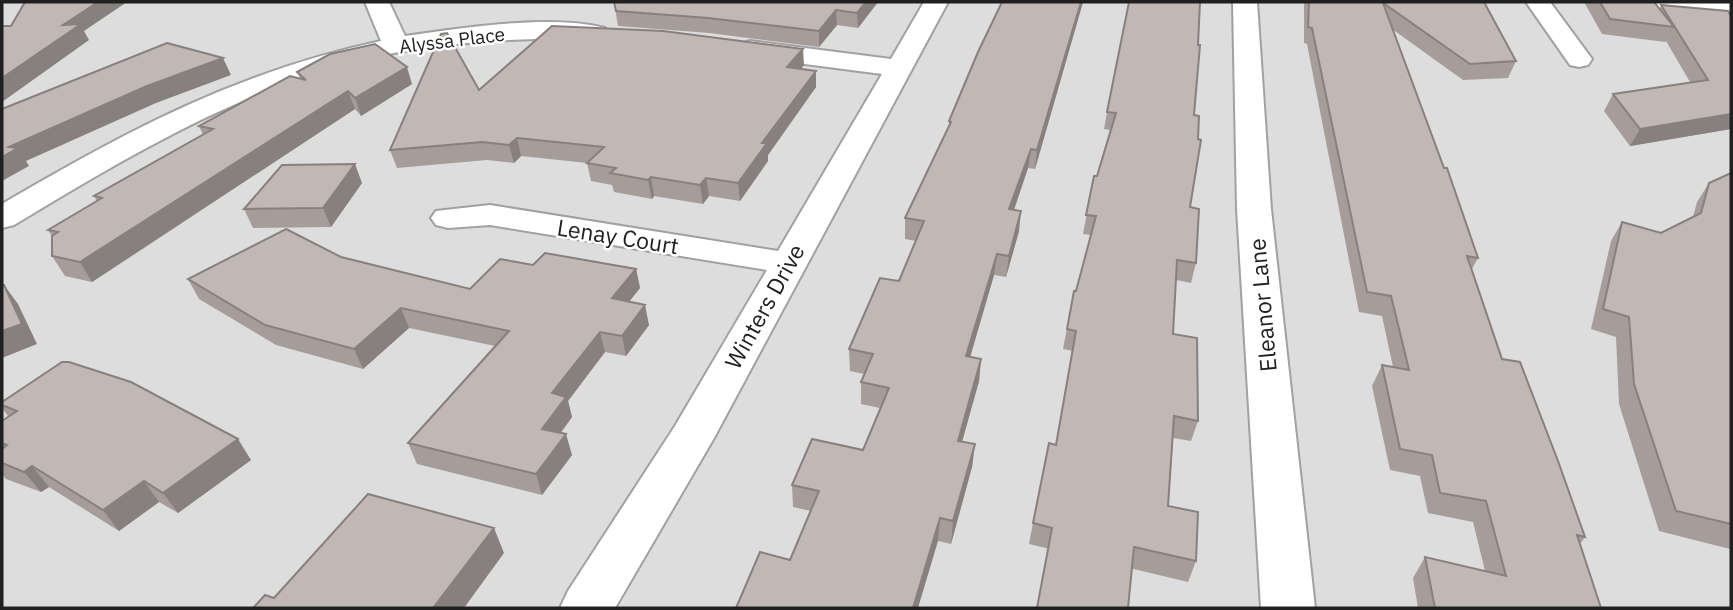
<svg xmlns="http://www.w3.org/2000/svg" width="1733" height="610" font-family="'IBM Plex Sans',sans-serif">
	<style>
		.residential { fill: #dedddd }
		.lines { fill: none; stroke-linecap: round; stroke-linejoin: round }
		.minor-casing { stroke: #a1a1a1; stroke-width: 4 }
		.minor { fill: #fff; fill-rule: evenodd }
		.wall { fill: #a69d9b }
		.shaded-wall { fill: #87807e }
		.building { fill: #c1b7b4; stroke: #87807e; stroke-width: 2 }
		.labels { text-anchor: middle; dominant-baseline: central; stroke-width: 5; stroke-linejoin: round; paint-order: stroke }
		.far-street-label { font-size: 19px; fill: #202020; stroke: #fff }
		.street-label { font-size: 23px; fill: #202020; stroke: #fff }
	</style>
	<rect width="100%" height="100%" fill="#f0ece7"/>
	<rect class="residential" x="2" y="2" width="1729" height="606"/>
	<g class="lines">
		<g class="minor-casing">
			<g id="minor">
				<path d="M365,2H389L405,36C460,28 551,14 605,28L608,33L605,38C583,44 558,38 536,39C490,40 444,44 399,52C258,78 135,152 14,225L2,228V204C128,130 237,72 381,41Z"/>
				<polygon points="924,2 948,2 714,438 615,608 560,608 568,591 675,426 767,270 490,225 448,228 436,225 431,218 436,211 490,205 778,251 882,74 750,57 741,54 737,49 741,44 750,41 891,59"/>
				<polygon points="1233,2 1257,2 1271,209 1315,608 1261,608 1237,209"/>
				<polygon points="1526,2 1550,2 1592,59 1588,65 1579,67 1570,65"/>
				<polygon points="1642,2 1731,2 1731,16 1654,9 1646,7"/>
			</g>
		</g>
		<use href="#minor" class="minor"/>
	</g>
	<g class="wall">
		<polygon points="614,2 878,2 858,28 837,25 819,47 709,33 618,26"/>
		<polygon points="1002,2 1083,2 1035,169 1028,168 1014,210 1019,231 1006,277 994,275 970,357 981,359 979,381 962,442 975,444 972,467 951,544 938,541 790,560 811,511 793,507 792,485 863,450 880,408 861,404 861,382 864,374 850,371 849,349 899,281 916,241 905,239 905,218 949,127 949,121"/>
		<polygon points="1304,2 1484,2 1516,61 1508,78 1463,80 1392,29 1478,258 1472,269 1502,359 1585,537 1580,544 1601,608 1418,608 1413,578 1425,557 1485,571 1473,522 1428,513 1420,476 1390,470 1372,386 1382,365 1393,367 1382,316 1359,312 1307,44 1304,43"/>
		<polygon points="1584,2 1654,2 1660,9 1661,5 1728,11 1731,129 1630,146 1604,111 1613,94 1690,82 1666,41 1665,42 1602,34"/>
		<polygon points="804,65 801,69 816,71 816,87 768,155 768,161 740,201 709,196 703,204 654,196 652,199 614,192 612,185 591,181 587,163 521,156 514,163 487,160 397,168 390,150 479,90"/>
		<polygon points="297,72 412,84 361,116 355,109 92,282 65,276 52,256 52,236 48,230 97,201 94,196 203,135 199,126 300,78"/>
		<polygon points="1107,112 1194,115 1190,207 1196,263 1191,283 1176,280 1173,334 1198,421 1191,441 1173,438 1168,506 1196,561 1188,582 1029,544 1033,523 1056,445 1073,351 1063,349 1074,291 1076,291 1091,235 1083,234 1094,176 1097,176 1110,130 1104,129"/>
		<polygon points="1731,173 1731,552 1730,549 1659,531 1619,404 1616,337 1591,329 1611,241 1622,222 1661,233 1693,217 1697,202 1709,183"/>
		<polygon points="362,183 331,227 253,228 244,209"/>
		<polygon points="341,257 470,289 533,265 636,269 640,288 629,302 649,325 626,356 605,352 568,401 572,417 561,433 572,455 542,495 417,464 408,443 495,346 409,328 363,369 276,345 199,299 188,279"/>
		<polygon points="2,402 251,460 178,513 159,502 119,531 49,487 41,492 6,479 2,474 2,421 8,416 2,408"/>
	</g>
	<g class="shaded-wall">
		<polygon points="98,2 127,2 84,31 89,40 2,102 2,78 63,25"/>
		<polygon points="866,2 878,2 858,28 857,13"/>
		<polygon points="1081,2 1083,2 1035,169 1037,150"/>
		<polygon points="836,10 837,25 819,47 819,31"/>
		<polygon points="803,49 804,65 788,84 787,67"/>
		<polygon points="223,58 231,75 156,103 26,161 29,166 2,181 2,157 9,147 147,86"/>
		<polygon points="407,67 412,84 361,116 355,98"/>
		<polygon points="816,71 816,87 768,155 768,161 740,201 738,183 762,143"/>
		<polygon points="348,91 355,109 92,282 80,262"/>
		<polygon points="1731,114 1731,129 1630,146 1640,129"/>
		<polygon points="517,138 521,156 514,163 509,145"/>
		<polygon points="1031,149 1028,168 1007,230 1009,209"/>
		<polygon points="355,164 362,183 331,227 323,208"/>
		<polygon points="651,177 654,196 652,199 648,180"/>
		<polygon points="706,178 709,196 703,204 700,185"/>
		<polygon points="1021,211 1019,231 1006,277 1009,256"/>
		<polygon points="997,254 994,275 964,378 966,356"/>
		<polygon points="636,269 640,288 616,318 612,298"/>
		<polygon points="4,285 18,304 37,344 2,358"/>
		<polygon points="645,305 649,325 626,356 622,336"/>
		<polygon points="401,308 409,328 363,369 354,349"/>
		<polygon points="600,332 605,352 568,401 572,417 548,449 542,429 552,393"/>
		<polygon points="981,359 979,381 956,463 958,441"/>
		<polygon points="566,434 572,455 542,495 536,474"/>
		<polygon points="238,439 251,460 178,513 163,493"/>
		<polygon points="975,444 972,467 951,544 953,521"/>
		<polygon points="32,466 49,487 41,492 24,472"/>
		<polygon points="144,481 159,502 119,531 103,510"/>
		<polygon points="940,518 938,541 918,608 913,608"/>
		<polygon points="494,528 504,553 464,608 433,608"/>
	</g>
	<g class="building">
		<polygon points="25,2 98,2 63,25 81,24 2,78 2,26 11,26"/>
		<polygon points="614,2 866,2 857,13 836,10 819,31 708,18 616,11"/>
		<polygon points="1002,2 1081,2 1037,150 1031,149 1009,209 1021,211 1009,256 997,254 966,356 981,359 958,441 975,444 953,521 940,518 913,608 736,608 760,552 790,560 819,491 792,485 812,439 863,450 889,388 861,382 873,354 849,349 880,278 899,281 924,221 905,218 951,122 949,121 978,52"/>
		<polygon points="1129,2 1200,2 1198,45 1200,45 1194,115 1199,116 1198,139 1201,140 1190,207 1199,209 1196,263 1177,260 1173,334 1197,338 1198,421 1174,416 1168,506 1198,512 1196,561 1134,547 1128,608 1037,608 1052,528 1033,523 1049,443 1056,445 1076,331 1067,329 1074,291 1076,291 1096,216 1086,215 1094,176 1097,176 1116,113 1107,112"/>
		<polygon points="1309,2 1484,2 1516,61 1470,64 1383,3 1444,168 1447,168 1478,258 1467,256 1502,359 1520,362 1558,461 1585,537 1577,535 1601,608 1435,608 1425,557 1506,576 1486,501 1440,493 1432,455 1400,449 1382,365 1409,370 1391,296 1367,292 1312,28 1308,27"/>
		<polygon points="1600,2 1654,2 1674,27 1610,19"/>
		<polygon points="1661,5 1728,11 1731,16 1731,114 1640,129 1613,94 1708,80"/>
		<polygon points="552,26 663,31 803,49 787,67 816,71 762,143 767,143 738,183 706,178 700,185 651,177 648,180 610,173 616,168 587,163 604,147 517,138 509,145 482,142 390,150 441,34 447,33 479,90"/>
		<polygon points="167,43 223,58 147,86 9,147 18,148 2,157 2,109"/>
		<polygon points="375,44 407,67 355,98 348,91 80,262 52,256 52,236 58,232 48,230 102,198 94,196 213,129 199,126 290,76 306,80 297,72 330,54"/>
		<polygon points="355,164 323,208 244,209 282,165"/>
		<polygon points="1731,173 1731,524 1676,511 1634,384 1629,317 1603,309 1622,222 1661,233 1701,213 1709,183"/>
		<polygon points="286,229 341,257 470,289 500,259 533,265 545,253 636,269 612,298 645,305 622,336 600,332 552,393 566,397 542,429 566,434 536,474 408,443 509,331 401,308 354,349 265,325 188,279"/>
		<polygon points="2,285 4,285 22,324 2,331"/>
		<polygon points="62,362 69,362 131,382 238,439 163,493 144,481 103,510 32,466 24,472 2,463 2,449 7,445 2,443 2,421 17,411 2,405 2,402"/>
		<polygon points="368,494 494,528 433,608 253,608 265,595 274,598"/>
	</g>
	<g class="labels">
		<g class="far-street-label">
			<text transform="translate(452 40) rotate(-7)">Alyssa Place</text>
		</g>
		<g class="street-label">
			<text transform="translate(618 236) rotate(9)">Lenay Court</text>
			<text transform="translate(1262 305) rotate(-95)">Eleanor Lane</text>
			<text transform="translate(764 306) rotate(-61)">Winters Drive</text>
		</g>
	</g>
	<rect width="1733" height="610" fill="none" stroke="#202020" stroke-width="7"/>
</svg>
